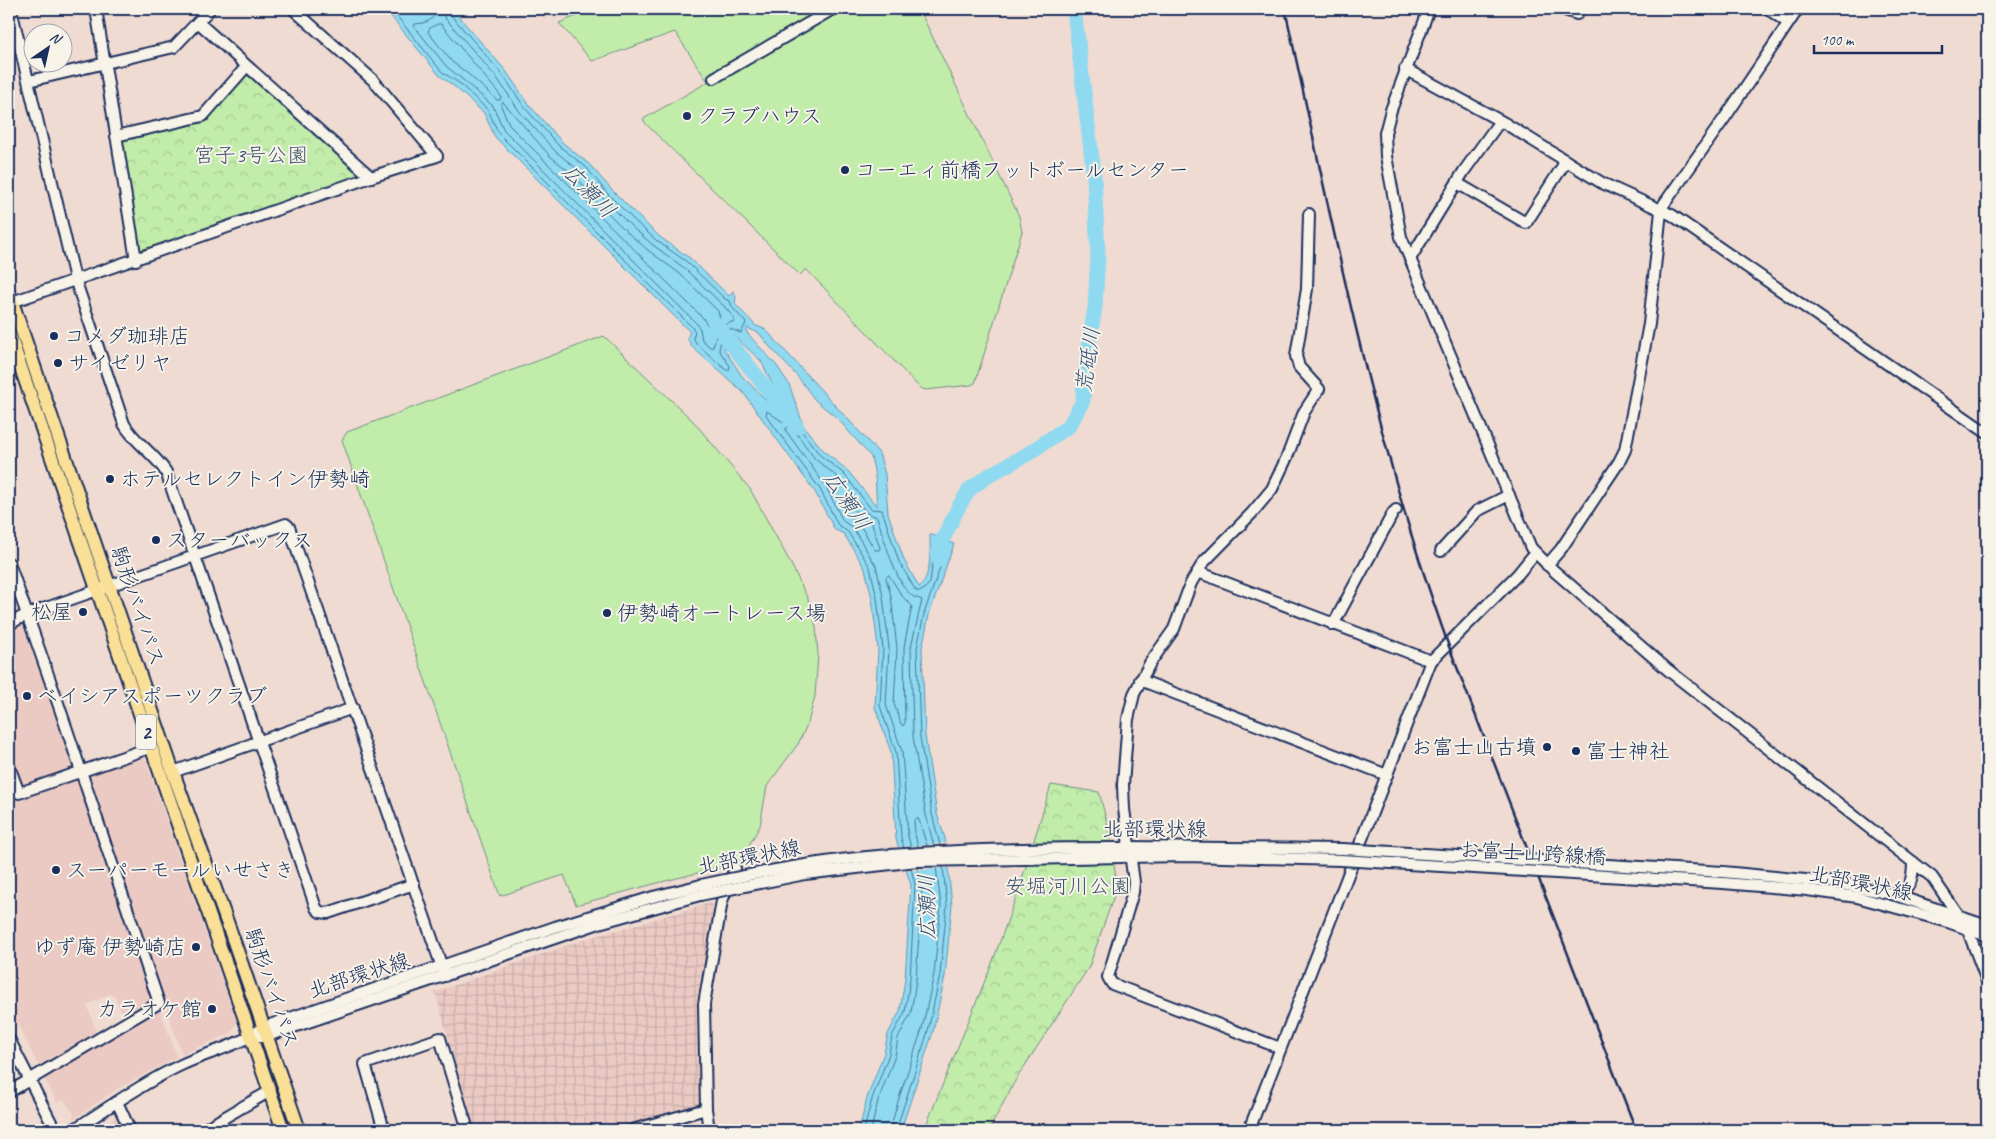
<svg xmlns="http://www.w3.org/2000/svg" width="1996" height="1139" font-family="Caveat,'Klee One',sans-serif">
	<style>
		.built { fill: #ebcac3 }
		.industrial { fill: url(#industrial-grid) }
		.forest { fill: url(#forest-crowns); stroke: #6e8e84 }
		.pitch { fill: #c1eca9; stroke: #6e8e84 }
		.water { fill: #8fdaf0; stroke: #6196b6; fill-rule: evenodd }
		.pier { fill: #f0dbd2 }
		.lines { fill: none; stroke-linecap: round; stroke-linejoin: round }
		.shore { stroke: #497398; stroke-width: 1 }
		.river { stroke: #8fdaf0; stroke-width: 15 }
		.minor-casing { stroke: #1b2f5e; stroke-width: 14 }
		.major-casing { stroke: #1b2f5e; stroke-width: 16 }
		.minor { stroke: #f7f3e8; stroke-width: 10 }
		.major { stroke: #fadf96; stroke-width: 12 }
		.rail { stroke: #1b2f5e; stroke-width: 2.5 }
		.minor-bridge-casing { stroke: #1b2f5e; stroke-width: 14; stroke-linecap: butt }
		.minor-bridge { stroke: #f7f3e8; stroke-width: 10 }
		.poi-dot { fill: #1b2f5e; stroke: #f7f3e8; stroke-width: 2 }
		.labels { text-anchor: middle; dominant-baseline: central; stroke-width: 4; stroke-linejoin: round; paint-order: stroke }
		.shield { fill: #f7f3e8; stroke: #5d6a87; stroke-width: 1 }
		.shield-label { font-size: 20px; font-weight: bold; fill: #1b2f5e }
		.poi-label { font-size: 21px; fill: #1b2f5e; stroke: #f7f3e8; text-anchor: start }
		.park-label { font-size: 21px; fill: #3c556d; stroke: #f7f3e8 }
		.street-label { font-size: 21px; fill: #1b2f5e; stroke: #f7f3e8 }
		.water-label { font-size: 22px; font-style: italic; fill: #32517b; stroke: #f7f3e8 }
	</style>
	<defs>
		<pattern id="industrial-grid" width="8" height="8" patternUnits="userSpaceOnUse" patternTransform="scale(1.25)"><rect width="8" height="8" fill="#ebcac3"/><path d="M0 4h8M4 0v8" fill="none" stroke="#c9aeaa"/></pattern>
		<pattern id="forest-crowns" width="20" height="18" patternUnits="userSpaceOnUse" patternTransform="scale(1.25)"><rect width="20" height="18" fill="#c1eca9"/><path d="M2 6a3 3 0 1 1 6 0M12 15a3 3 0 1 1 6 0" fill="none" stroke="#a5cb94"/></pattern>
	</defs>
	<rect width="100%" height="100%" fill="#f0dbd2"/>
	<filter id="ink" filterUnits="userSpaceOnUse"><feTurbulence type="fractalNoise" baseFrequency=".02" numOctaves="2"/><feDisplacementMap in="SourceGraphic" scale="10" xChannelSelector="R" yChannelSelector="G"/><feConvolveMatrix kernelMatrix="1 2 1 2 8 2 1 2 1" color-interpolation-filters="sRGB"/></filter>
	<g filter="url(#ink)">
		<g class="built">
			<polygon points="24,623 28,625 76,766 74,770 25,787 19,785 9,757 9,631"/>
			<polygon points="144,755 237,1023 230,1034 182,1054 85,778 86,774"/>
			<polygon points="9,775 18,798 77,777 78,779 154,997 152,1001 124,1017 115,997 110,994 87,1005 97,1034 40,1069 9,1007"/>
			<polygon points="159,1006 177,1057 117,1089 72,1120 74,1114 64,1100 57,1103 44,1077"/>
			<polygon points="120,1114 126,1130 97,1130"/>
		</g>
		<polygon class="industrial" points="710,903 716,909 702,1001 702,1105 615,1130 475,1130 435,992 582,940"/>
		<g class="forest">
			<polygon points="244,76 249,76 357,173 358,178 142,251 138,248 122,141 124,139 208,118"/>
			<polygon points="1051,785 1099,792 1110,834 1117,887 1089,967 1015,1081 989,1130 924,1130 991,966 1019,889"/>
		</g>
		<g class="pitch">
			<polygon points="594,9 919,9 1019,216 1022,232 975,383 971,385 926,390 920,388 806,269 800,275 646,124 643,119 708,82 675,32 592,61 559,23"/>
			<polygon points="604,336 693,421 750,489 790,562 808,599 816,627 818,655 815,696 808,723 798,744 767,786 760,826 739,863 665,881 576,905 564,875 500,896 342,440 347,432"/>
		</g>
		<path class="water" d="M385,9H412L418,12L427,11L426,9H452L506,71L529,105L563,143L589,164L611,189L640,218L660,237L691,259L729,296L733,291L736,297L735,304L756,326L765,329L879,453L885,474L888,513L904,560L919,587C932,576 930,550 930,534L954,544L929,615L922,648L925,736L937,814L945,838L952,905L945,976L933,1032L901,1130H859L867,1098L884,1053L888,1034L900,1011L905,979L911,885L896,839L891,752L875,707L878,649L872,598L865,569L844,534L835,530L815,492L742,391L693,348L687,338L690,332L495,137L484,113L455,87L439,75ZM747,328L759,333L770,347L798,377L815,400L837,418L871,457L875,475L877,507L848,471L824,451L804,427L789,384L777,366L747,333ZM731,333L761,361L785,410L784,418L742,376L724,349L726,337Z"/>
		<polygon class="pier" points="948,843 950,868 904,871 896,847"/>
		<g class="lines">
			<g class="shore">
				<polyline points="391,9 442,72 459,83 488,110 499,134 693,328 695,332 693,338 697,344 726,370 729,370 730,366 719,350 722,335 730,329 741,333 746,323 732,307 730,301 725,299 687,262 657,241 636,222 607,193 586,167 559,146 525,108 502,74 450,14 449,9"/>
				<path d="M436,9C435,21 426,23 415,24L414,26L447,67L462,79L493,106L504,130L697,324L700,329L702,340L710,347H713C717,334 718,324 734,322V318L724,306L683,267L653,245L632,227L602,197L581,172L555,151L520,112L497,78L445,18L443,9"/>
				<polygon points="438,24 441,24 501,96 500,100 497,100 467,73 452,62 428,32 429,29"/>
				<polygon points="503,102 550,156 576,177 597,202 627,232 649,251 679,273 718,311 720,318 711,327 708,326 703,318 510,126 501,106"/>
				<polygon points="843,499 846,500 862,519 872,524 880,548 879,550 875,550 858,522 848,515 842,502"/>
				<polygon points="889,575 902,596 912,606 904,647 905,723 903,726 901,724 894,704 897,648 891,596 886,578"/>
				<path d="M911,847L908,837L902,751L886,705L889,648L883,596L876,566L853,528L843,521L825,485L786,431V428L790,426L792,427L815,459L840,479L867,513L877,517C884,537 895,582 911,595C914,598 919,598 922,600L911,647L913,736L926,815L934,846"/>
				<polyline points="918,847 915,835 914,820 917,818 919,820 927,846"/>
				<polyline points="904,848 901,838 896,752 880,706 883,649 877,598 870,567 848,532 838,525 820,489 766,415 767,411 783,422 788,420 791,414 794,414 800,429 820,455 844,474 871,509 882,510 899,562 916,591 922,591 930,583 935,543 938,542 947,547 924,614 917,648 920,737 932,814 940,845"/>
				<polyline points="864,1130 872,1099 889,1054 892,1036 905,1012 910,979 915,885 911,868"/>
				<polyline points="871,1130 878,1101 895,1056 898,1038 911,1013 916,980 922,886 917,867"/>
				<polyline points="890,1130 899,1098 922,1029 934,974 941,905 936,867"/>
				<polyline points="896,1130 928,1031 940,975 947,905 943,867"/>
			</g>
			<g class="river">
				<polyline points="714,322 797,427"/>
				<polyline points="939,560 943,539 959,506 970,489 991,474 1026,455 1069,426 1083,401 1084,377 1095,307 1098,255 1094,176 1074,9"/>
			</g>
			<g class="minor-casing">
				<g id="minor">
					<path d="M11,9L75,279L124,424C135,443 154,453 166,472L316,908L320,912L328,913L414,884"/>
					<polyline points="96,9 136,260"/>
					<polyline points="1429,9 1391,110 1385,133 1386,156 1401,237 1531,548 1553,570 1668,670 1932,877 1967,928 1987,981"/>
					<polyline points="1562,9 1577,14 1579,9"/>
					<polyline points="1768,9 1788,23"/>
					<polyline points="198,22 371,177"/>
					<polyline points="1405,69 1506,124 1602,183 1672,215 1987,433"/>
					<polyline points="714,78 833,9"/>
					<polyline points="29,81 174,47 210,9"/>
					<polyline points="116,136 203,116 246,67"/>
					<polyline points="1457,183 1526,223 1566,161"/>
					<polyline points="1410,259 1464,171 1500,121"/>
					<polyline points="9,303 371,177 437,156 373,80 293,9"/>
					<polyline points="1441,551 1477,511 1509,495"/>
					<polyline points="9,563 59,706 159,1003 9,1092"/>
					<polyline points="1547,565 1561,549 1619,462 1625,450 1649,324 1661,211 1664,204 1726,116 1798,9"/>
					<polyline points="1198,572 1431,661"/>
					<polyline points="9,624 26,615 286,524 289,527 445,976"/>
					<polyline points="1333,625 1393,513 1396,510"/>
					<polyline points="1140,680 1387,775"/>
					<polyline points="9,766 19,793 152,747"/>
					<polyline points="173,772 353,708"/>
					<polyline points="1125,847 1343,849"/>
					<polyline points="1125,857 1186,856 1341,860"/>
					<polyline points="1723,872 1837,883 1892,894 1987,926"/>
					<polyline points="1723,883 1807,890 1857,897 1945,921 1987,936"/>
					<path d="M1898,896C1911,888 1913,877 1913,862"/>
					<polyline points="261,1037 267,1036 599,923 700,895"/>
					<polyline points="9,1039 55,1130"/>
					<polyline points="1280,1048 1112,984 1108,977 1133,892 1134,882 1124,809 1123,785 1128,719 1134,694 1150,663 1174,629 1191,583 1203,563 1252,513 1272,489 1287,457 1304,412 1319,389 1299,367 1296,356 1307,289 1309,214"/>
					<polyline points="117,1102 130,1130"/>
					<polyline points="706,1109 709,1130"/>
					<path d="M73,1130C108,1108 143,1083 181,1065C208,1052 240,1046 264,1027L555,927L653,897L701,885"/>
					<polyline points="203,1130 270,1091"/>
					<polyline points="384,1130 365,1064 440,1038 468,1130"/>
					<polyline points="632,1130 706,1109 704,1004 722,901 735,868"/>
					<polyline points="1249,1130 1431,661 1518,574 1535,553"/>
				</g>
			</g>
			<g class="major-casing">
				<g id="major">
					<polyline points="9,293 173,772 231,933 299,1130"/>
					<polyline points="9,333 283,1130"/>
				</g>
			</g>
			<use href="#minor" class="minor"/>
			<use href="#major" class="major"/>
			<path class="rail" d="M1285,9C1319,161 1349,314 1391,464C1407,525 1427,585 1448,644L1636,1130"/>
			<g class="minor-bridge-casing">
				<g id="minor-bridge">
					<polyline points="1343,849 1723,872"/>
					<polyline points="1341,860 1723,883"/>
					<path d="M701,885C760,872 818,861 878,856C959,849 1040,848 1121,848"/>
					<polyline points="700,895 805,874 917,861 1122,857"/>
				</g>
			</g>
			<use href="#minor-bridge" class="minor-bridge"/>
		</g>
	</g>
	<g class="poi-dot">
		<circle cx="687" cy="116" r="5"/>
		<circle cx="845" cy="170" r="5"/>
		<circle cx="54" cy="336" r="5"/>
		<circle cx="58" cy="363" r="5"/>
		<circle cx="110" cy="479" r="5"/>
		<circle cx="156" cy="540" r="5"/>
		<circle cx="83" cy="612" r="5"/>
		<circle cx="607" cy="613" r="5"/>
		<circle cx="27" cy="696" r="5"/>
		<circle cx="1547" cy="747" r="5"/>
		<circle cx="1576" cy="751" r="5"/>
		<circle cx="56" cy="870" r="5"/>
		<circle cx="196" cy="947" r="5"/>
		<circle cx="212" cy="1009" r="5"/>
	</g>
	<g class="labels">
		<rect class="shield" x="136" y="714.5" width="20" height="35" rx="4"/>
		<g class="shield-label">
			<text x="146" y="732">2</text>
		</g>
		<g class="poi-label">
			<text x="697" y="116">クラブハウス</text>
			<text x="855" y="170">コーエィ前橋フットボールセンター</text>
			<text x="64" y="336">コメダ珈琲店</text>
			<text x="68" y="363">サイゼリヤ</text>
			<text x="120" y="479">ホテルセレクトイン伊勢崎</text>
			<text x="166" y="540">スターバックス</text>
			<text x="73" y="612" text-anchor="end">松屋</text>
			<text x="617" y="613">伊勢崎オートレース場</text>
			<text x="37" y="696">ベイシアスポーツクラブ</text>
			<text x="1537" y="747" text-anchor="end">お富士山古墳</text>
			<text x="1586" y="751">富士神社</text>
			<text x="66" y="870">スーパーモールいせさき</text>
			<text x="186" y="947" text-anchor="end">ゆず庵 伊勢崎店</text>
			<text x="202" y="1009" text-anchor="end">カラオケ館</text>
		</g>
		<g class="park-label">
			<text x="251" y="155">宮子3号公園</text>
			<text x="1068" y="886">安堀河川公園</text>
		</g>
		<g class="street-label">
			<text transform="translate(138 606) rotate(71)">駒形バイパス</text>
			<text x="1155" y="829">北部環状線</text>
			<text transform="translate(1533 853) rotate(3)">お富士山跨線橋</text>
			<text transform="translate(749 857) rotate(-11)">北部環状線</text>
			<text transform="translate(1861 883) rotate(11)">北部環状線</text>
			<text transform="translate(359 975) rotate(-18)">北部環状線</text>
			<text transform="translate(272 988) rotate(71)">駒形バイパス</text>
		</g>
		<g class="water-label">
			<text transform="translate(589 191) rotate(46)">広瀬川</text>
			<text transform="translate(1088 360) rotate(-82)">荒砥川</text>
			<text transform="translate(847 501) rotate(56)">広瀬川</text>
			<text transform="translate(927 907) rotate(-91)">広瀬川</text>
		</g>
	</g>
	<rect width="1996" height="1139" fill="none" stroke="#f7f3e8" stroke-width="30"/>
	<rect x="15" y="15" width="1966" height="1109" fill="none" stroke="#1b2f5e" stroke-width="2" filter="url(#ink)"/>
	<g transform="translate(48 48) rotate(34)"><circle r="24" fill="#f7f3e8" stroke="#9fa5b1"/>
	<path d="M0-4L9 19L0 12L-9 19Z" fill="#1b2f5e"/>
	<text y="-8" font-size="14" font-weight="bold" text-anchor="middle" fill="#1b2f5e">N</text>
	</g>
	<path d="M1814 45v8h128v-8" fill="none" stroke="#1b2f5e" stroke-width="2.5"/>
	<text x="1821" y="45" font-size="15" fill="#1b2f5e" stroke="#f7f3e8" stroke-width="4" paint-order="stroke">100 m</text>
</svg>
